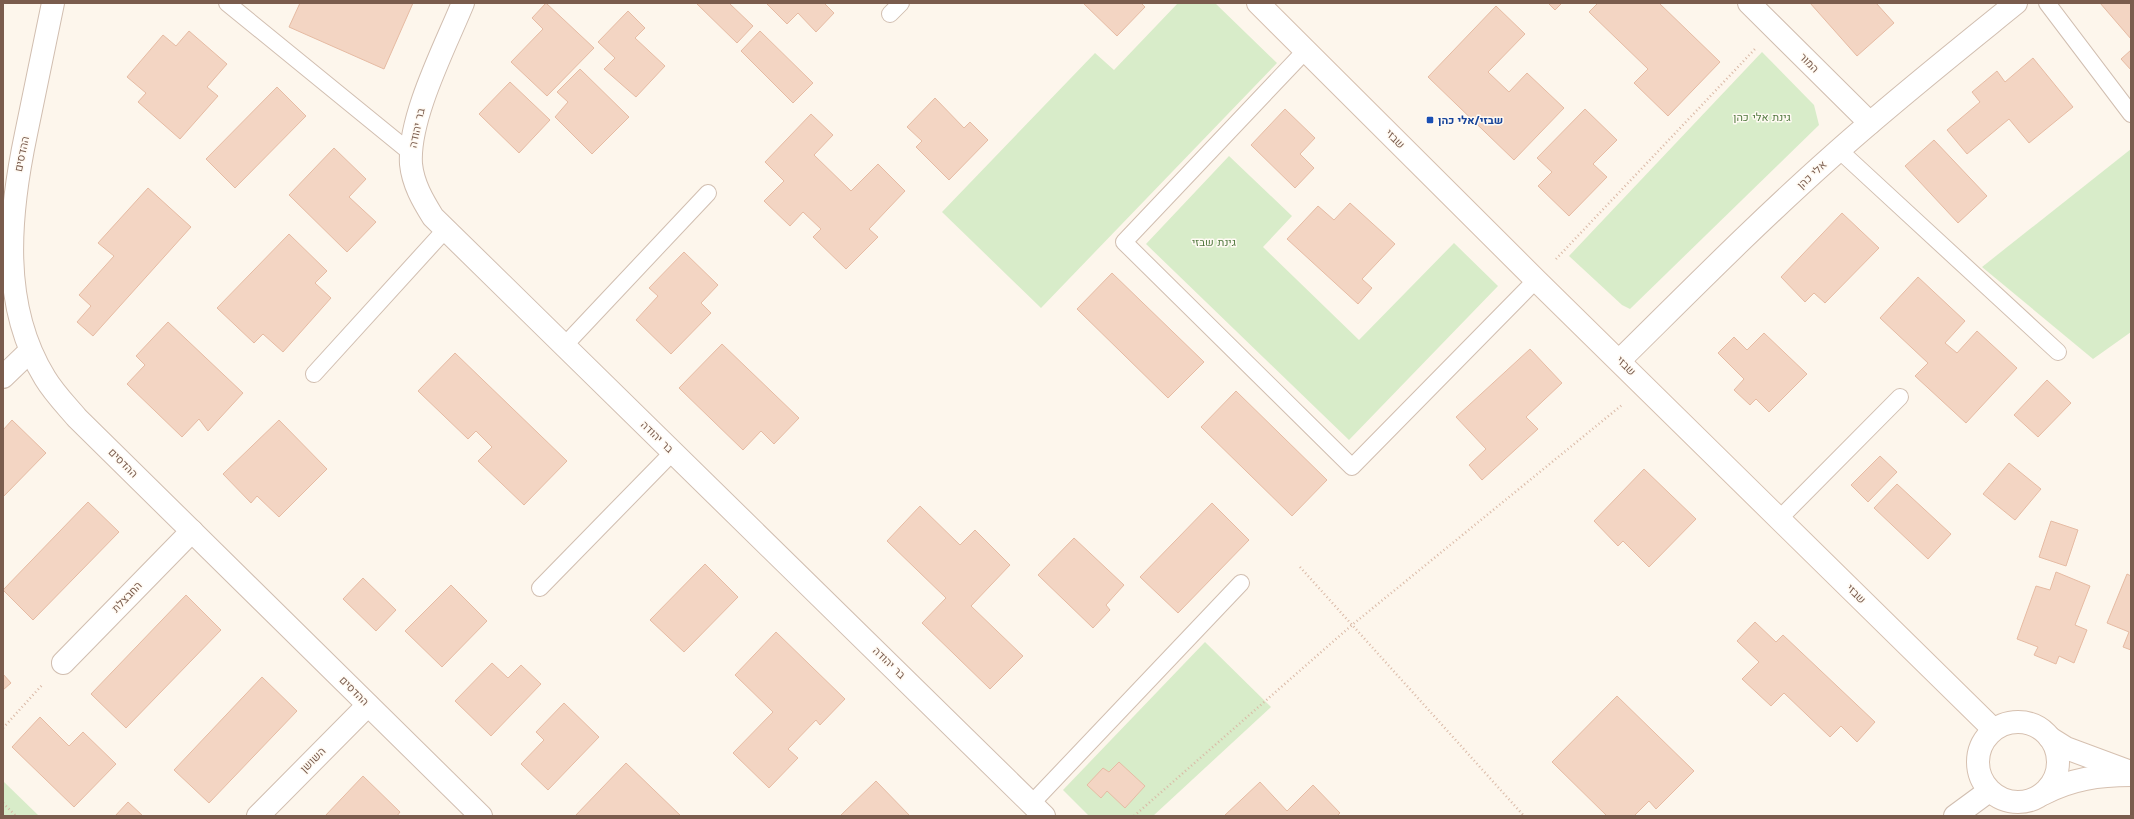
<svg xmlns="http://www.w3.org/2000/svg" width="2134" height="819" font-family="'Work Sans',Heebo,sans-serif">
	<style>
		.green { fill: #d8ecc9 }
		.building { fill: #f3d5c3; stroke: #e6bba3 }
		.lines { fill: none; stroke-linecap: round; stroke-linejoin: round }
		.lane-casing { stroke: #d1beb0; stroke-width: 18 }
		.street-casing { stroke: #d1beb0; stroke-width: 24 }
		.secondary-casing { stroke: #d6c0b0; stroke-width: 24 }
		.path { stroke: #d9b8a5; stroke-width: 2.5; stroke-dasharray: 1 3; stroke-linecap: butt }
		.lane { stroke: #fff; stroke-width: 16 }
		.street { stroke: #fff; stroke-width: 22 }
		.secondary { stroke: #fff; stroke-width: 22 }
		.transit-dot { fill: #1a4fb4; stroke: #fffaf3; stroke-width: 1.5 }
		.labels { text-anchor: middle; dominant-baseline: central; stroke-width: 3; stroke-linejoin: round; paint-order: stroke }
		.street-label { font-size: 11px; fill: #7a5c4d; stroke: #fffaf3 }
		.park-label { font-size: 11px; fill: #537a41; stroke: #fffaf3 }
		.transit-label { font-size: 11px; font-weight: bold; fill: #164399; stroke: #fffaf3; text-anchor: start }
	</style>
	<rect width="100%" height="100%" fill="#fdf6ec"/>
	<g class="green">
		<polygon points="1178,3 1215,3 1277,63 1041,308 942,212 1095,53 1114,70"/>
		<polygon points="1762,52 1814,105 1819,125 1630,309 1622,305 1569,256"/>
		<polygon points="2131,149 2131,332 2093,359 1982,267"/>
		<polygon points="1229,156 1292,216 1263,247 1359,340 1454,243 1498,286 1349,440 1146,244"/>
		<polygon points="1205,642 1271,707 1153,816 1089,816 1063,790"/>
		<polygon points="3,781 39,816 3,816"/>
	</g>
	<g class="building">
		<polygon points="300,3 413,3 384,69 289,27"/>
		<polygon points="546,3 594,48 547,96 511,62 543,29 532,18"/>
		<polygon points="696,3 729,3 753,26 737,43"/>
		<polygon points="766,3 824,3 834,13 816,32 798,13 787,24"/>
		<polygon points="1083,3 1141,3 1145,7 1117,36"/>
		<polygon points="1548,3 1562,3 1555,10"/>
		<polygon points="1598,3 1659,3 1720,62 1668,116 1634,83 1648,69 1589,12"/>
		<polygon points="1810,3 1876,3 1894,23 1857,56"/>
		<polygon points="2100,3 2131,3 2131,39"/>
		<polygon points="1496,6 1525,34 1488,72 1509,92 1527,73 1564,108 1514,160 1428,77"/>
		<polygon points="628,11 645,28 635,38 665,66 636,97 604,69 615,58 598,42"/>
		<polygon points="189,31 227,64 207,87 218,96 180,139 138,102 146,93 127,77 163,35 176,46"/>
		<polygon points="760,31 813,83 793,103 741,51"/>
		<polygon points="2131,50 2131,70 2121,59"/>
		<polygon points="2033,58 2073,107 2029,143 2009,119 1967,154 1947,130 1980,102 1972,92 1997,71 2005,82"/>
		<polygon points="580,69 629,117 592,154 555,117 568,102 557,92"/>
		<polygon points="510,82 550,120 519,153 479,114"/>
		<polygon points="277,87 306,116 235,188 206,159"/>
		<polygon points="935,98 964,128 970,122 988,140 949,180 916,147 922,141 907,127"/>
		<polygon points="1285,109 1315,138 1300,154 1314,168 1295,188 1251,145"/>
		<polygon points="1585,109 1617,140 1593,164 1607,177 1569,216 1538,186 1552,172 1537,158"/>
		<polygon points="811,114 833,135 814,155 851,191 878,164 905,191 869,229 878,237 846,269 813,237 821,229 803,212 790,226 764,201 784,181 765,162"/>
		<polygon points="1934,140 1987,196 1958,223 1905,166"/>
		<polygon points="334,148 366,179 349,197 376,222 347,252 289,195"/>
		<polygon points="148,188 191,227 93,336 77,322 91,306 79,295 114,256 98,243"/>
		<polygon points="1350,203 1395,244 1362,279 1372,288 1358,304 1287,239 1318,206 1334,220"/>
		<polygon points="1842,213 1879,248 1825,303 1814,293 1805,302 1781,277"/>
		<polygon points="289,234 327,271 315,283 331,298 283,352 263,334 254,343 217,308"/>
		<polygon points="684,252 718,285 701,303 711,313 671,354 636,320 658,296 649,288"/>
		<polygon points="1112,273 1204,362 1168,398 1077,309"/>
		<polygon points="1918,277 1965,321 1945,343 1957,353 1977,331 2017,368 1966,423 1915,376 1928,363 1880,318"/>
		<polygon points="168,322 243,393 208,431 199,419 182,437 127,384 145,365 136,356"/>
		<polygon points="1764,333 1807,374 1769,412 1756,399 1750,405 1734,390 1744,379 1718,353 1734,337 1747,350"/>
		<polygon points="722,344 799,418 774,444 761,431 743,450 679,388"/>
		<polygon points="1530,349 1562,383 1526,417 1538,429 1482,480 1469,465 1486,449 1456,417"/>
		<polygon points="455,353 567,461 524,505 478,461 492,447 476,431 468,439 418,391"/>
		<polygon points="2047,380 2071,403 2038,437 2014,415"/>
		<polygon points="1236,391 1327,480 1292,516 1201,427"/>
		<polygon points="12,420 46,453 3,497 3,430"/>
		<polygon points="279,420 327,469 279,517 257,496 251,503 223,474"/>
		<polygon points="1880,456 1897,472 1868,502 1851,485"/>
		<polygon points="2009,463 2041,489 2015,520 1983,494"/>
		<polygon points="1644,469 1696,519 1649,567 1623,541 1618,546 1594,521"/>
		<polygon points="1897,484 1951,534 1928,559 1874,508"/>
		<polygon points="88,502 119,532 33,620 3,590"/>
		<polygon points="1212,503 1249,540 1178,613 1140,577"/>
		<polygon points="920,506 960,545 975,530 1010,565 971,606 1023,656 990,689 922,623 946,598 887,541"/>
		<polygon points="2051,521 2078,530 2066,566 2039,557"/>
		<polygon points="1074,538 1124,585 1106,605 1110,610 1093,628 1038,575"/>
		<polygon points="705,564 738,597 684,652 650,620"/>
		<polygon points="2056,572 2090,586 2075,625 2087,630 2074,663 2059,656 2056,664 2034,655 2038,647 2017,639 2036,586 2050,590"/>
		<polygon points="2127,574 2131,576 2131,650 2123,647 2129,632 2107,623"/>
		<polygon points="363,578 396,610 376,631 343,599"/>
		<polygon points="451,585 487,621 442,667 405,631"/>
		<polygon points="186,595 221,630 126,728 91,694"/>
		<polygon points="1755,622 1776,642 1783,635 1875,722 1857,742 1841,726 1830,737 1784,693 1771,706 1742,679 1759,662 1737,641"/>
		<polygon points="776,632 845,699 820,725 816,720 788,749 798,758 769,788 733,753 773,712 735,675"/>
		<polygon points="492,663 508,678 521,665 541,684 491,736 455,701"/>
		<polygon points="3,674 11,683 3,690"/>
		<polygon points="262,677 297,711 209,803 174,770"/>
		<polygon points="1617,696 1694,771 1656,809 1649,801 1634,816 1607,816 1552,762"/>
		<polygon points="564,703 599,737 548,790 521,764 544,740 536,732"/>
		<polygon points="40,717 69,746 83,732 116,764 74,807 12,747"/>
		<polygon points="1119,762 1145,786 1125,808 1107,791 1101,798 1087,785 1103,768 1109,772"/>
		<polygon points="626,763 681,816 575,816"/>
		<polygon points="363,776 400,812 397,816 325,816"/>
		<polygon points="876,781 910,816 840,816"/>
		<polygon points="1260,782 1287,811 1313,785 1340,813 1337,816 1224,816"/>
		<polygon points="128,802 143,816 115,816"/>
	</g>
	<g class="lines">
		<g class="lane-casing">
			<g id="lane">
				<polyline points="227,3 411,153"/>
				<polyline points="2047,3 2131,114"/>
				<polyline points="890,14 901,3"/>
				<polyline points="1306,50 1124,242 1352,467 1536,280"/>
				<polyline points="1839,150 2058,352"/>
				<polyline points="564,346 708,193"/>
				<polyline points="314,374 445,230"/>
				<polyline points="1780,518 1900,397"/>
				<polyline points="540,588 672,453"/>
				<polyline points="1032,803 1241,583"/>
			</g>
		</g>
		<g class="street-casing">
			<g id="street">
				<path d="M53,3C44,47 35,90 26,134C9,215 0,305 45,378C54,393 66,405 77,418L481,816"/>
				<path d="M463,3C445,47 408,118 411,164C413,184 423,201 433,217L1044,816"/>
				<polyline points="1749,3 1870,123"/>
				<path d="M1620,360C1689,292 1757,223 1830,158C1890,104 1953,54 2016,3"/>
				<polyline points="3,377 30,351"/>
				<polyline points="63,663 192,531"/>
				<polyline points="258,816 368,705"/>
				<polyline points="1955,816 1989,791"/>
			</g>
		</g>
		<g class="secondary-casing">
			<g id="secondary">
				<polyline points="1258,3 1536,280 1993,729"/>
				<circle cx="2018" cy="762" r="40"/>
				<polyline points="2050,738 2066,748 2128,771"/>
				<path d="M2043,794C2071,779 2099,775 2131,775"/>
			</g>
		</g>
		<g class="path">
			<polyline points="1556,259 1755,49"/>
			<polyline points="1300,567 1524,816"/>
			<polyline points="3,728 43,684"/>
			<polyline points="3,803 16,816"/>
			<polyline points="1134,816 1352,625 1622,405"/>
		</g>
		<use href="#lane" class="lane"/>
		<use href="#street" class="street"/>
		<use href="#secondary" class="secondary"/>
	</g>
	<rect class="transit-dot" x="1426" y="116" width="8" height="8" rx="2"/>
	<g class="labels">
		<g class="street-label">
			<text transform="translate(1809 63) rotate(45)">המור</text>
			<text transform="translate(417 128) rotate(-78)">בר יהודה</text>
			<text transform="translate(1395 139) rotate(45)">שבזי</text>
			<text transform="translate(22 154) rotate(-78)">ההדסים</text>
			<text transform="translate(1812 175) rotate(-43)">אלי כהן</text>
			<text transform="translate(1626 366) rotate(45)">שבזי</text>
			<text transform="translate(657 437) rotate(44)">בר יהודה</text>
			<text transform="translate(123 463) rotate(45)">ההדסים</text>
			<text transform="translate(1856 594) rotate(45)">שבזי</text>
			<text transform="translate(127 597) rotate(-46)">החבצלת</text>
			<text transform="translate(889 663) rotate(44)">בר יהודה</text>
			<text transform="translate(354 691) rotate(45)">ההדסים</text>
			<text transform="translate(313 760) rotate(-45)">השושן</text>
		</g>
		<g class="park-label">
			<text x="1762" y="117">גינת אלי כהן</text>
			<text x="1214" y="242">גינת שבזי</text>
		</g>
		<g class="transit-label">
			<text x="1438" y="120">שבזי/אלי כהן</text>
		</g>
	</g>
	<rect width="2134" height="819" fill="none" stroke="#7a5c4d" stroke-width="8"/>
</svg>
